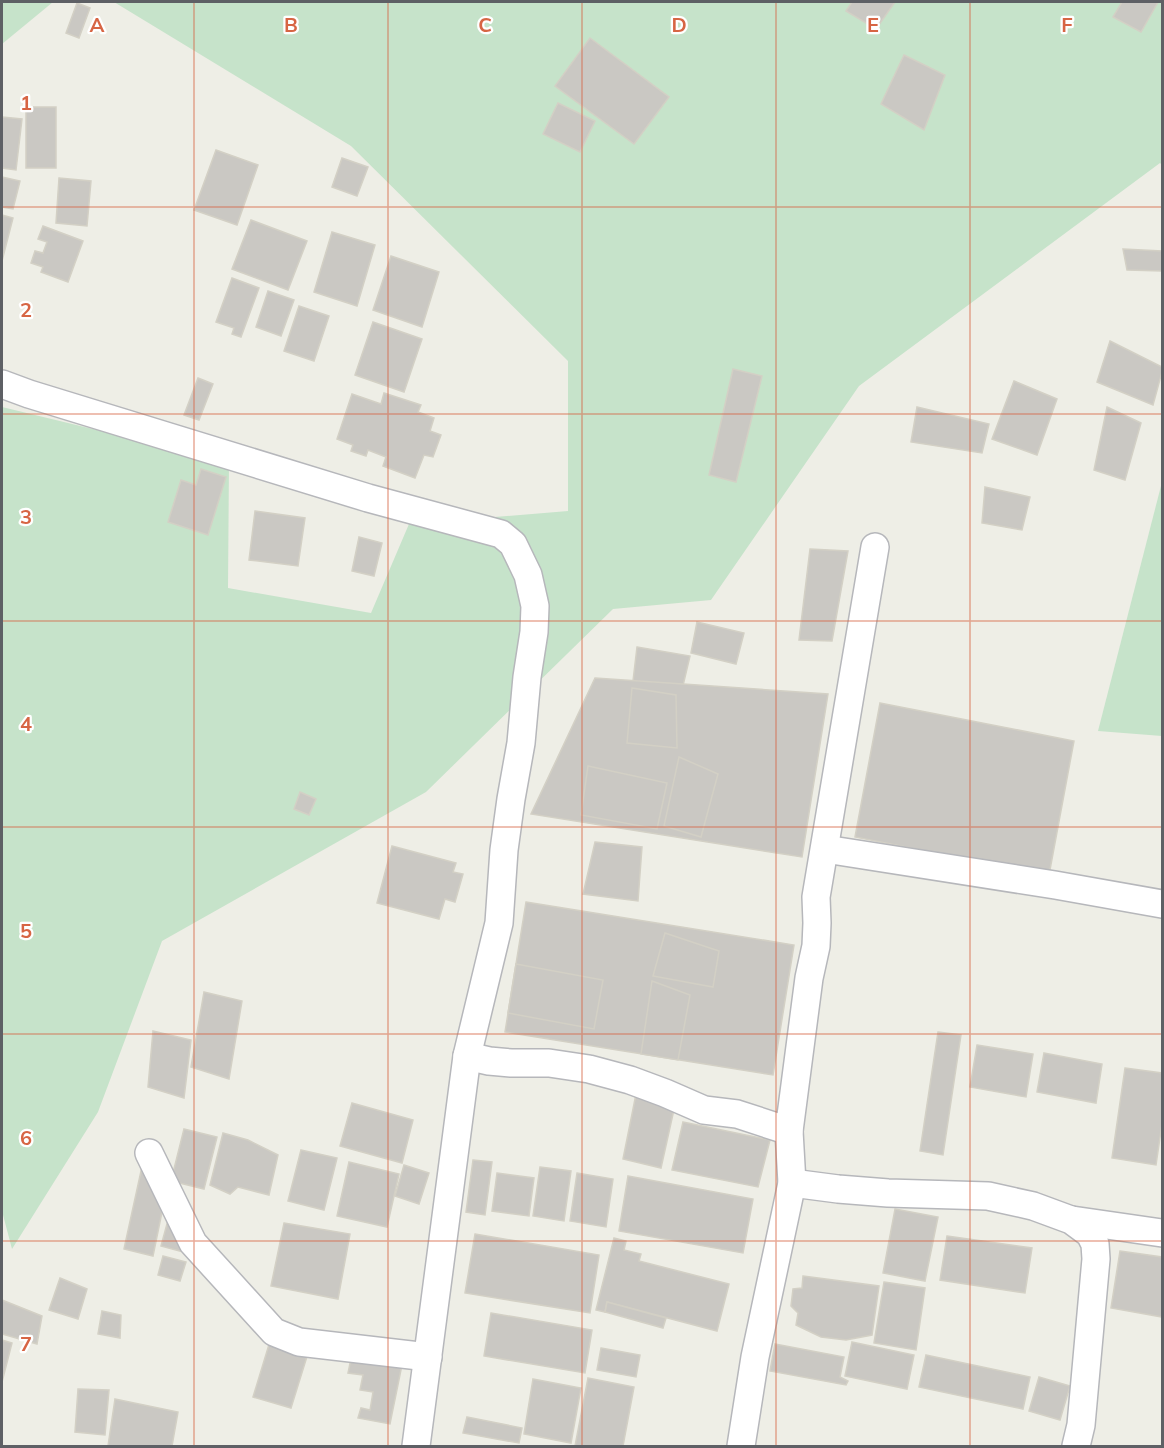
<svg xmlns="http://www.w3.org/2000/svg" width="1164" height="1448" font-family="Mulish,sans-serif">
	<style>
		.green { fill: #c6e3ca }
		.building { fill: #cac8c3; stroke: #d3d0c5; stroke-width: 1.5 }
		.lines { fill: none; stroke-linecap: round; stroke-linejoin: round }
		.street-casing { stroke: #b6b7bb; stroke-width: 30 }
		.street { stroke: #fff; stroke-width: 27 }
		.grid { fill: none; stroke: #d76544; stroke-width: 1.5; stroke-opacity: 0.55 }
		.grid-label { font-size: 20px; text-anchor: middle; font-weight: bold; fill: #d76544; stroke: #fff; stroke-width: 4.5; stroke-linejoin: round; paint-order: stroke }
	</style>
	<rect width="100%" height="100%" fill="#eeeee6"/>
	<g class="green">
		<polygon points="2,2 53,2 2,44"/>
		<polygon points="114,2 1162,2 1162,165 1160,163 859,386 711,600 613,609 426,792 162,941 98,1112 12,1249 2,1211 2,407 229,462 228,588 371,613 409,524 568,511 568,361 351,146"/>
		<polygon points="1162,482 1162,736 1098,731"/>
	</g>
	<g class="building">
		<polygon points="852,2 895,2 876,29 846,11"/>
		<polygon points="1122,2 1158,2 1141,32 1113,17"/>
		<polygon points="77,3 90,8 79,38 66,33"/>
		<polygon points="590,38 669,97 634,144 555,86"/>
		<polygon points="904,55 945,75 924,130 881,104"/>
		<polygon points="558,103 595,121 580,152 543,134"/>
		<rect x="26" y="107" width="30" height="61"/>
		<polygon points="2,117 22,119 16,170 2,168"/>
		<polygon points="216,150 258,165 237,225 194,210"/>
		<polygon points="342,158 368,167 357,196 332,187"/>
		<polygon points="2,177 20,181 13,209 2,207"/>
		<polygon points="59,178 91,181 87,226 56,223"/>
		<polygon points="2,215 13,218 2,261"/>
		<polygon points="251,220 307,241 288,290 232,269"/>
		<polygon points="43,226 83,241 68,282 41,272 43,267 31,263 35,251 43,253 47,242 38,239"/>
		<polygon points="332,232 375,245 357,306 314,292"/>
		<polygon points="1123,249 1162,251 1162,271 1127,270"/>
		<polygon points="391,256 439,272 422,327 373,310"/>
		<polygon points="232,278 259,288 241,337 232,334 234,328 216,322"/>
		<polygon points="268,291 294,300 281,336 256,327"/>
		<polygon points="299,306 329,316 314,361 284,351"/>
		<polygon points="373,322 422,339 404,392 355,375"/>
		<polygon points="1110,341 1162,367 1162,372 1153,405 1097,382"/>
		<polygon points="733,369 762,376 736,482 709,475"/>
		<polygon points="198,378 213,384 199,420 184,415"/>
		<polygon points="1014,381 1057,399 1037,455 992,439"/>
		<polygon points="384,393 421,405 418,412 434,418 430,431 441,435 433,457 424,455 415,478 383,466 386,457 368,450 366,456 351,451 353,445 337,439 352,394 381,404"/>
		<polygon points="917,407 989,424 982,453 911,442"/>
		<polygon points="1107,407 1141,423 1125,480 1094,470"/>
		<polygon points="201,469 226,477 208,535 168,522 181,480 196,485"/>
		<polygon points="985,487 1030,497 1022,530 982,523"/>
		<polygon points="255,511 305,518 298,566 249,560"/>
		<polygon points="359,537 382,543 374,576 352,571"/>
		<polygon points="810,549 848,551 832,641 799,640"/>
		<polygon points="697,622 744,633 736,664 691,653"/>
		<polygon points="637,647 690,656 682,690 633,681"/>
		<polygon points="595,678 828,694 802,857 531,814"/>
		<polygon points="632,688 676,695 677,748 627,743"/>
		<polygon points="880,703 1074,741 1049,875 855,837"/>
		<polygon points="679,757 718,774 701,837 664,826"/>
		<polygon points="588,766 667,783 657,829 581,815"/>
		<polygon points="300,792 316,799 309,815 294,809"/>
		<polygon points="595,842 642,847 638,901 583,894"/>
		<polygon points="392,846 456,863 453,872 463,874 455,902 445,899 439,919 377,903"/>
		<polygon points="526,902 794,945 773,1075 505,1032"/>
		<polygon points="665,933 719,951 713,987 653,976"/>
		<polygon points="516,964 603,980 594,1029 508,1013"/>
		<polygon points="652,981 690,995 678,1060 641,1054"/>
		<polygon points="204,992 242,1001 229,1079 191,1067"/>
		<polygon points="153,1031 191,1040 184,1098 148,1087"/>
		<polygon points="938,1032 961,1035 943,1155 920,1151"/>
		<polygon points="977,1045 1033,1054 1026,1097 970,1087"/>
		<polygon points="1044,1053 1102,1064 1096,1103 1037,1092"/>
		<polygon points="1125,1068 1162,1073 1162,1124 1156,1165 1112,1158"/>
		<polygon points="636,1094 675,1105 661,1168 623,1159"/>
		<polygon points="352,1103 413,1120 402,1163 340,1146"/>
		<polygon points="683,1122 770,1140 758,1187 672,1170"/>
		<polygon points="184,1129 217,1137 204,1189 171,1181"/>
		<polygon points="223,1133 248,1140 278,1155 269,1195 238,1187 230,1194 210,1185"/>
		<polygon points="301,1150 337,1158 324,1210 288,1201"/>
		<polygon points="473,1160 492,1162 485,1215 466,1212"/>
		<polygon points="143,1162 171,1168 153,1256 124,1249"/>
		<polygon points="349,1162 399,1174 387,1227 337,1216"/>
		<polygon points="404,1165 429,1173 419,1204 395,1196"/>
		<polygon points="540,1167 571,1171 564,1221 533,1216"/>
		<polygon points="497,1173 534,1178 529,1216 492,1211"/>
		<polygon points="577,1173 613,1179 606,1227 570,1221"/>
		<polygon points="628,1176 753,1199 743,1253 619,1231"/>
		<polygon points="171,1209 183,1252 161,1246"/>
		<polygon points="895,1209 938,1217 925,1281 883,1273"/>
		<polygon points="284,1223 350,1234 338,1299 271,1286"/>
		<polygon points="475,1234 599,1255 590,1313 465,1293"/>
		<polygon points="947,1236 1032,1248 1025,1293 940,1280"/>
		<polygon points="614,1238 626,1241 624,1250 641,1254 639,1261 729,1284 717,1331 607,1302 605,1312 596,1310"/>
		<polygon points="1120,1251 1162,1257 1162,1317 1111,1308"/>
		<polygon points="163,1256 186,1262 180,1281 158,1275"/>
		<polygon points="803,1276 879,1286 872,1335 846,1340 821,1337 796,1325 798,1313 791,1306 793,1289 802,1288"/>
		<polygon points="60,1278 87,1289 78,1319 49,1310"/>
		<polygon points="884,1282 925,1288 916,1350 874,1343"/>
		<polygon points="2,1300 42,1316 37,1344 2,1334"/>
		<polygon points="607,1302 666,1318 663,1328 605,1312"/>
		<polygon points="102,1311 121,1315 120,1338 98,1334"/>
		<polygon points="491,1313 592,1330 585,1373 484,1356"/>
		<polygon points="271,1338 309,1350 291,1408 253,1397"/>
		<polygon points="2,1340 12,1343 2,1382"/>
		<polygon points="852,1342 914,1355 907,1389 845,1376"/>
		<polygon points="775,1344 844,1357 840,1377 848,1381 846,1385 770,1371"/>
		<polygon points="601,1348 640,1355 636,1377 597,1370"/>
		<polygon points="353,1349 403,1360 390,1424 358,1418 361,1408 370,1410 373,1392 360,1390 363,1375 348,1373"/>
		<polygon points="926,1355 1030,1377 1023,1409 919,1387"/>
		<polygon points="1039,1377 1070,1386 1060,1420 1029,1411"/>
		<polygon points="588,1378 634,1387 623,1446 575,1446"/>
		<polygon points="533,1379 581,1388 571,1443 524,1434"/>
		<polygon points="78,1389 109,1390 105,1435 75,1432"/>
		<polygon points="115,1399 178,1412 172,1446 108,1446"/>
		<polygon points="467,1417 522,1428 519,1443 463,1433"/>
	</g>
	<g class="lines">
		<g class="street-casing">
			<g id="street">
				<polyline points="2,384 29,394 368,498 501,534 513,544 528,575 535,606 534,632 527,677 521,743 511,799 504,850 499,923 467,1056 416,1446"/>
				<polyline points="825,849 1055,885 1162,904"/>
				<polyline points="467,1056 489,1061 511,1063 549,1063 589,1069 630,1080 665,1093 704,1110 737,1114 789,1131"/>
				<polyline points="149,1153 193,1243 274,1332 299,1342 428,1357"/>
				<polyline points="792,1183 838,1189 888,1193 988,1196 1033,1206 1071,1220 1090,1234 1095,1244 1096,1259 1081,1425 1076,1446"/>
				<polyline points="1072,1220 1162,1233"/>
				<polyline points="741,1446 755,1357 792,1183 789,1131 809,978 816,946 817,923 816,897 875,547"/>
			</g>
		</g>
		<use href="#street" class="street"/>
	</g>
	<path class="grid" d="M194,2V1446M388,2V1446M582,2V1446M776,2V1446M970,2V1446M2,207H1162M2,414H1162M2,621H1162M2,827H1162M2,1034H1162M2,1241H1162"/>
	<g class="grid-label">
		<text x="97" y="32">A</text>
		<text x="291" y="32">B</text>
		<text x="485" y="32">C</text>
		<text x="679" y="32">D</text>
		<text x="873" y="32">E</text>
		<text x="1067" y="32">F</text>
		<text x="26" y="110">1</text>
		<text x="26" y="317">2</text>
		<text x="26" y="524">3</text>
		<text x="26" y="731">4</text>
		<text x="26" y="938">5</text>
		<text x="26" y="1145">6</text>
		<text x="26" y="1351">7</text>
	</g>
	<rect width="1164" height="1448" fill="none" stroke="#5e6065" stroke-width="6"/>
</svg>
